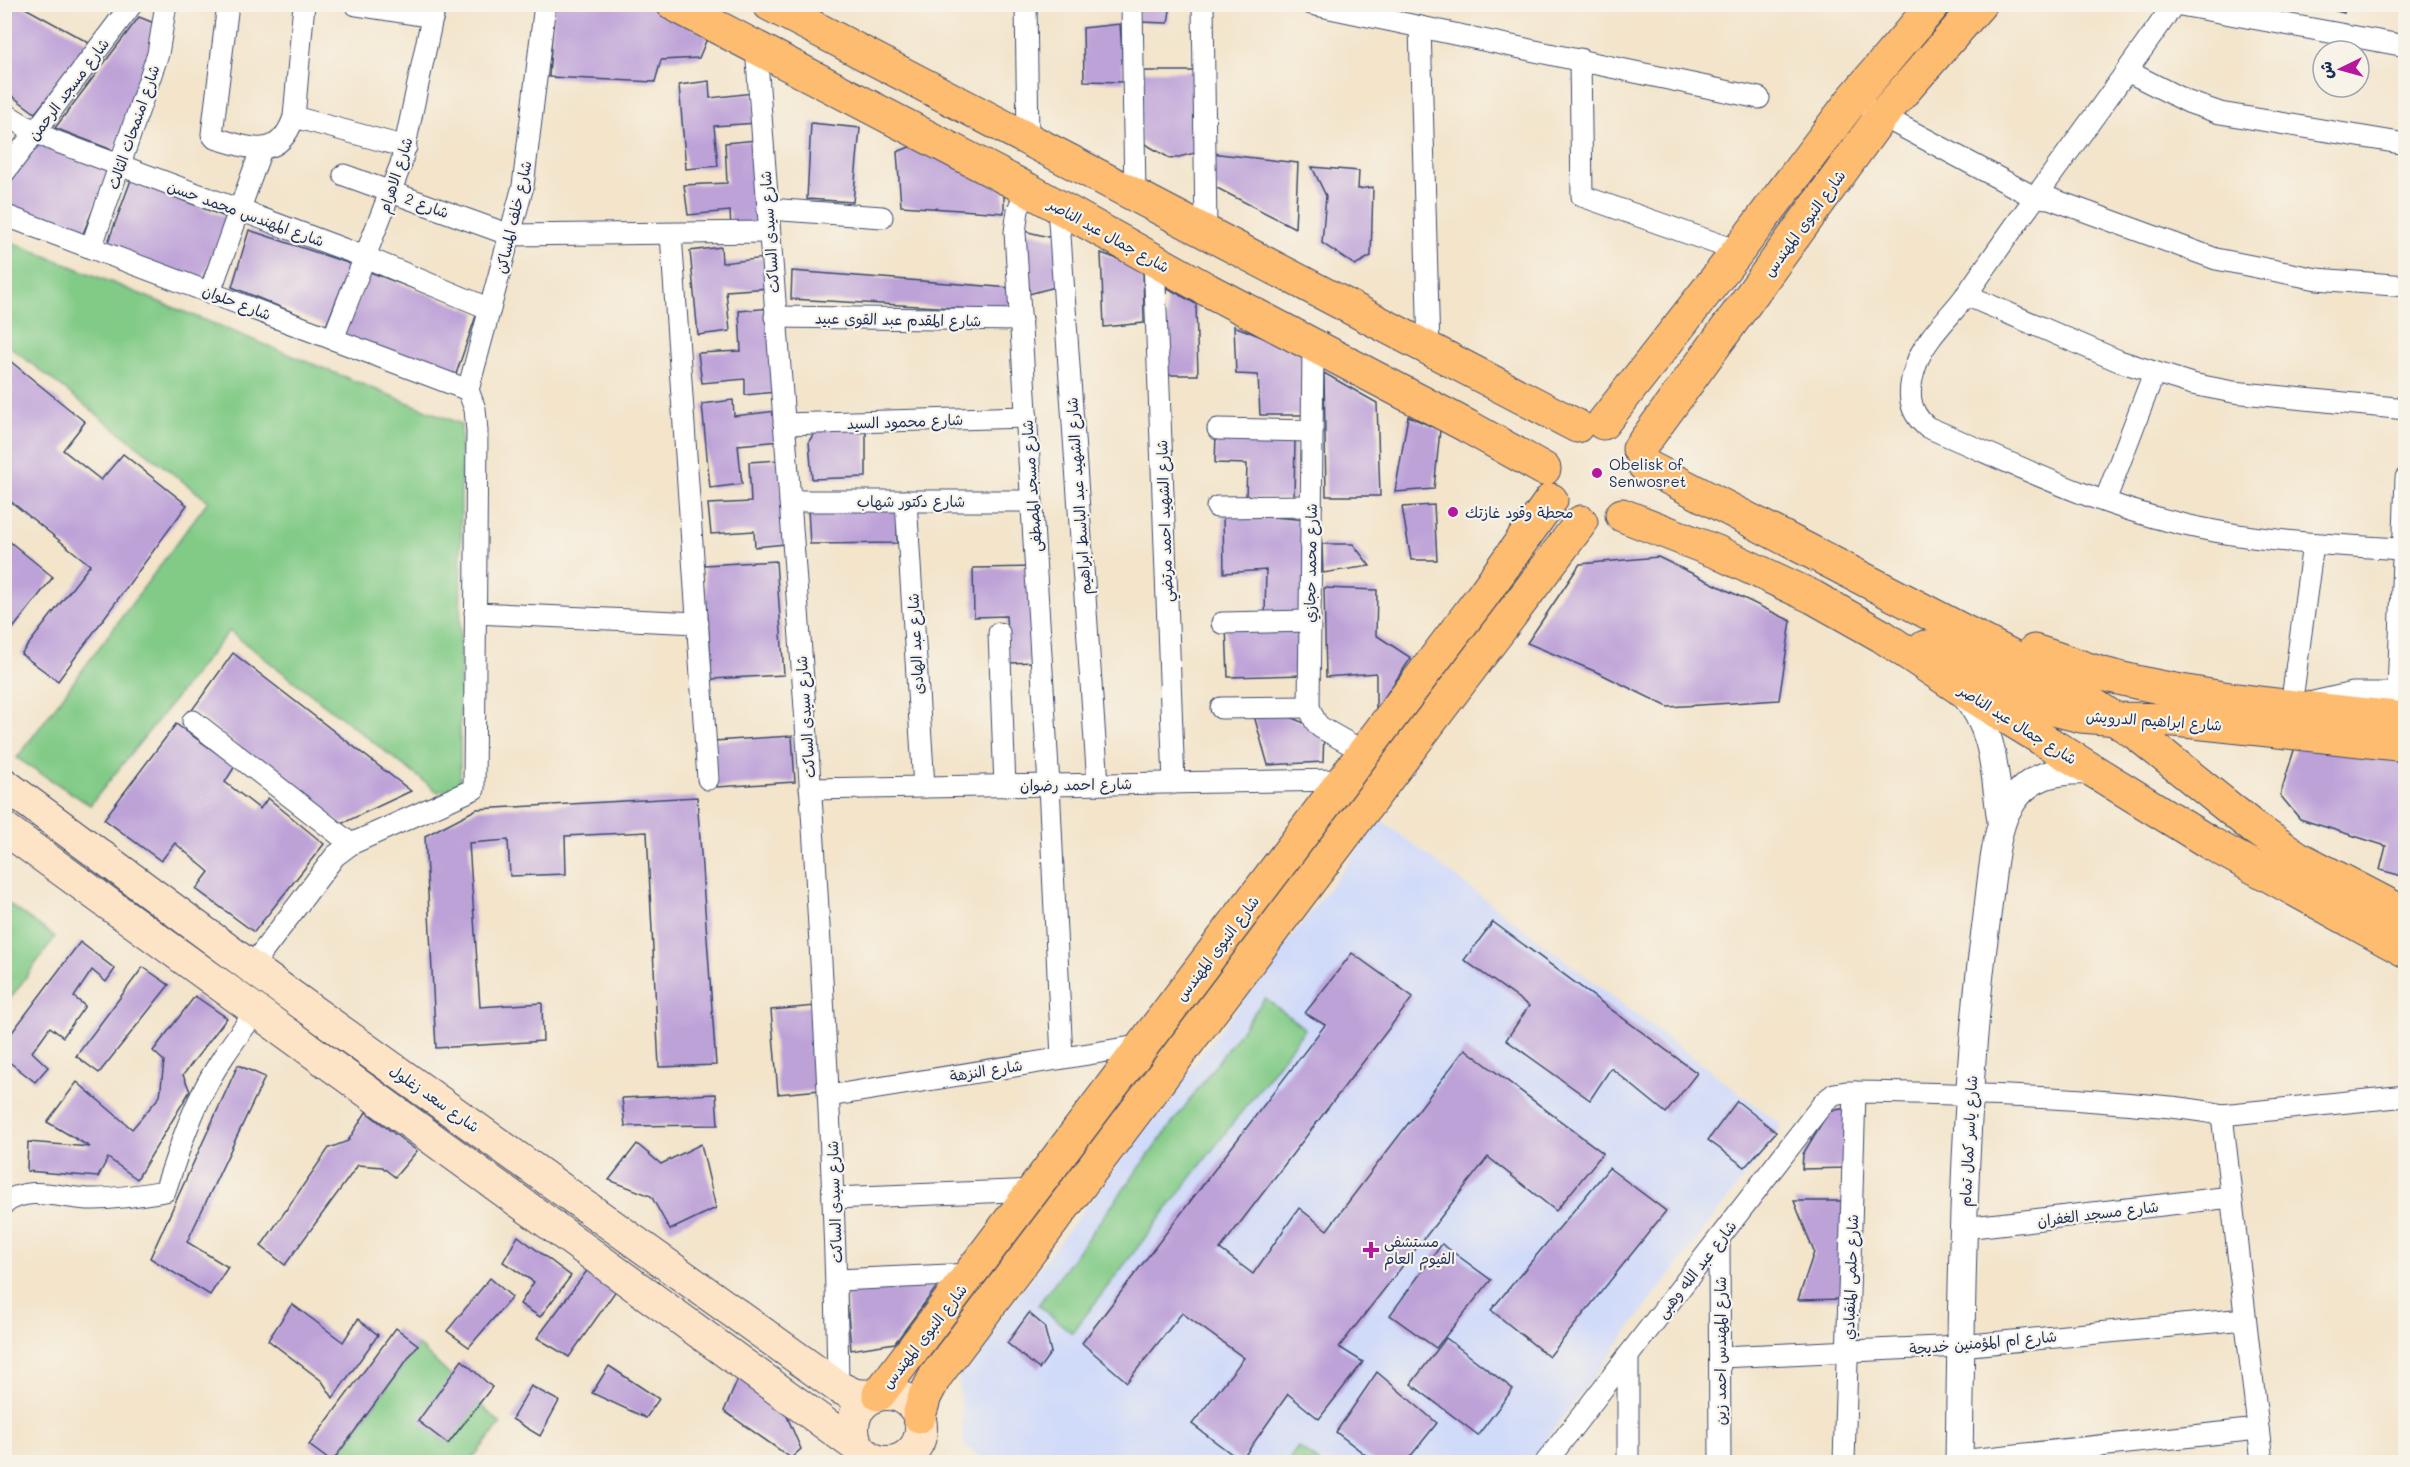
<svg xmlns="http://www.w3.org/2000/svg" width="2410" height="1467" font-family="Mali,'Playpen Sans Arabic',sans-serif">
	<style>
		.built { fill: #d0daf9 }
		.green { fill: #82cb87; stroke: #4e7d72; stroke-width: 1.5 }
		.building { fill: #bda2d8 }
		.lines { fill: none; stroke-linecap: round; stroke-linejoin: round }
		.minor-casing { stroke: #3b4a6e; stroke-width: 23 }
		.tertiary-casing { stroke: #3b4a6e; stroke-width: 29 }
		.secondary-casing { stroke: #3b4a6e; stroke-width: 34 }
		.primary-casing { stroke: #3b4a6e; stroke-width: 35 }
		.minor { stroke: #fff; stroke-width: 21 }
		.tertiary { stroke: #fff; stroke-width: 27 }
		.secondary { stroke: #fee4c6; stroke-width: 32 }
		.primary { stroke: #fdbc70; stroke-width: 33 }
		.poi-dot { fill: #b5179e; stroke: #f7f3e8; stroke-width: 2 }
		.labels { text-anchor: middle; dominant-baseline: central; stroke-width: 4.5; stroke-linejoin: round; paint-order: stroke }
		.street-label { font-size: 15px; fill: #1b2f5e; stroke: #f7f3e8 }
		.poi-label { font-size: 15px; fill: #1b2f5e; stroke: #f7f3e8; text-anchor: start }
	</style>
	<rect width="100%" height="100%" fill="#f7f3e8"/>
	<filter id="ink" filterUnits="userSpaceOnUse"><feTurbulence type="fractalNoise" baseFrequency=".0167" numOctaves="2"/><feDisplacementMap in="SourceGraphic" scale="12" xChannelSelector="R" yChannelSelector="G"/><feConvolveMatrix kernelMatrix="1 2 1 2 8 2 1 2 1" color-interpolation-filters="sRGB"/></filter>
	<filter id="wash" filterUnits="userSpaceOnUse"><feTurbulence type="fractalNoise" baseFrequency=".008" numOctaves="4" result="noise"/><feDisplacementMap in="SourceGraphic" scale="24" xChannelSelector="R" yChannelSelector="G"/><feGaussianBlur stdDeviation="1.35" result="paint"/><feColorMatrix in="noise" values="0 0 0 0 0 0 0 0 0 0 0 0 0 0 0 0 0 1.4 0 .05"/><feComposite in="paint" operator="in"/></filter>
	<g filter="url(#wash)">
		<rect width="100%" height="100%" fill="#f3e4ca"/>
		<polygon class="built" points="1381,820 1783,1126 1529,1462 988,1462 964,1445 958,1374"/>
		<g class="green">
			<polygon points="4,239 461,424 460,785 438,792 229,631 90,805 17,758 208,501 5,343"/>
			<polygon points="5,901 55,937 5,1006"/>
			<polygon points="1265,998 1305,1029 1072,1333 1038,1305"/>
			<polygon points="418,1345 501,1424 469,1462 333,1462"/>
			<polygon points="1298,1447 1319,1462 1287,1462"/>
		</g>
		<g id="blocks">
			<g class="building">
				<polygon points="4,4 18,4 91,44 35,113 4,90"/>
				<polygon points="554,4 651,4 708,36 699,58 661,60 655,82 549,77"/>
				<polygon points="1139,4 1171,4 1168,23 1138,22"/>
				<polygon points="2309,4 2346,4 2344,13"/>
				<polygon points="139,17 159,25 115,151 55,128"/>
				<polygon points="1120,24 1124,82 1084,81 1083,28"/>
				<polygon points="1142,71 1197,71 1195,153 1171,159 1140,141"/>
				<polygon points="709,81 710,98 753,93 757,123 714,126 718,166 686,169 679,85"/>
				<polygon points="811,123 860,128 853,202 807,199"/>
				<polygon points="37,139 110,169 82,236 4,206 4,184"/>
				<polygon points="757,140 762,224 731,227 730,211 688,215 684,185 727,183 725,143"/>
				<polygon points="917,144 1004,190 1004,213 901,206 897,152"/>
				<polygon points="1210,153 1298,163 1295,228 1213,186"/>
				<polygon points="1312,167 1359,171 1358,189 1373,187 1371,256 1355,265 1322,243 1326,196"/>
				<polygon points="131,180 228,218 201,283 107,245"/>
				<polygon points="249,230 351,264 326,326 232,287"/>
				<polygon points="1020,230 1057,239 1059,286 1025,295"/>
				<polygon points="721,247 722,263 765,258 769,288 726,291 730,331 698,335 690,251"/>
				<polygon points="1101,253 1143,268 1144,323 1104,327"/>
				<polygon points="792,271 1011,288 1010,311 791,299"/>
				<polygon points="370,272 477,313 455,377 344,335"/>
				<polygon points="1166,287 1196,304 1198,375 1167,375"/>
				<polygon points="771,308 776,392 745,395 745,379 702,383 698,353 741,351 739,311"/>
				<polygon points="1234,326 1304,354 1304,415 1260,415 1258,375 1236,374"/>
				<polygon points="4,356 85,422 63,450 101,480 123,454 187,505 58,681 21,654 90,565 4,496"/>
				<polygon points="1324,373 1377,403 1380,496 1326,496"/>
				<polygon points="733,400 734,416 777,411 781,441 738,445 742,484 710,488 702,404"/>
				<polygon points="1408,416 1440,430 1434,489 1395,492"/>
				<polygon points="818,428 866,428 866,477 812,479 809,441"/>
				<polygon points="1216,434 1295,437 1294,499 1246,498 1247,464 1215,463"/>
				<polygon points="780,460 785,544 755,547 754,531 711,534 708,504 751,502 749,462"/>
				<polygon points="1434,505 1437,560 1411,560 1402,507"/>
				<polygon points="897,508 897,543 810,544 808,509"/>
				<polygon points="1223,513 1308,520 1306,613 1265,614 1266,570 1224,573"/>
				<polygon points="4,537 53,577 4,640"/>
				<polygon points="1322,544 1353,544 1370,566 1323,573"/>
				<polygon points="1658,557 1791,621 1779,700 1668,707 1599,673 1527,643 1580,564"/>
				<polygon points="776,561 784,675 712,679 704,565"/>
				<polygon points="1033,567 1035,662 1009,663 1006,616 974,617 973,568"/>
				<polygon points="1324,588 1377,590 1376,635 1411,658 1376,710 1376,673 1326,677"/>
				<polygon points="1305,624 1306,675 1228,677 1226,626"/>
				<polygon points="233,653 411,791 341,824 192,710"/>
				<polygon points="1282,714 1324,731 1323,762 1268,765 1254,716"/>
				<polygon points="176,724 235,766 225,782 260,809 268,798 324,844 254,932 196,889 209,872 175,843 161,861 104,819"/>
				<polygon points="792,736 795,782 717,787 714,741"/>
				<polygon points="2325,741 2406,764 2406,877 2380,870 2386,846 2300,819 2280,795 2295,747"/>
				<polygon points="697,797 716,1065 659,1067 647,832 565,836 566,874 510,876 508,840 469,843 480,1007 542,1003 543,1041 436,1048 425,836 477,809"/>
				<polygon points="1493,922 1697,1073 1666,1113 1611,1068 1590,1100 1506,1040 1529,1006 1464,960"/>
				<polygon points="80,942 115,969 106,982 92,970 74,997 85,1006 63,1037 50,1027 32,1052 48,1067 35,1082 4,1058 4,1043"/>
				<polygon points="1352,953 1413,997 1220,1249 1253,1274 1299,1208 1327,1230 1465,1049 1603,1153 1556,1211 1488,1157 1339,1347 1363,1362 1319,1419 1288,1394 1241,1461 1192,1424 1244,1358 1182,1313 1127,1382 1082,1343 1325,1025 1305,1013"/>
				<polygon points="143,967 169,985 99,1073 76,1056"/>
				<polygon points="195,996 227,1018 183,1075 190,1091 137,1179 108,1158 98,1177 27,1171 28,1142 90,1147 47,1122 77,1082 132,1129 160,1096 164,1061 153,1051"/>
				<polygon points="816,1006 820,1090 778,1094 771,1010"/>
				<polygon points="238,1065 265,1077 187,1242 228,1267 210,1295 150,1258"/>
				<polygon points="716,1094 718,1125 625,1126 622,1098"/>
				<polygon points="1737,1101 1776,1132 1745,1167 1708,1140"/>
				<polygon points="1848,1108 1847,1168 1802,1169 1803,1154 1829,1111"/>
				<polygon points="366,1112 417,1151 395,1177 382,1167 358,1165 285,1265 261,1246 329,1148 348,1141"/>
				<polygon points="637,1144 661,1164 701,1144 716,1208 670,1230 651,1196 609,1180"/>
				<polygon points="1609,1168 1666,1211 1549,1357 1491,1310"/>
				<polygon points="1794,1201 1849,1201 1845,1299 1798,1300 1814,1252"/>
				<polygon points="518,1236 571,1276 540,1317 520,1304 534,1282 503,1262"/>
				<polygon points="1442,1244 1491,1280 1436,1348 1390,1315"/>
				<polygon points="589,1268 617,1289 569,1357 537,1338"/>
				<polygon points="490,1278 512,1297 469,1347 447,1331"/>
				<polygon points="938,1285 895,1343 851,1350 846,1289"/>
				<polygon points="292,1304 343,1342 358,1319 378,1335 333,1398 322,1381 268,1340"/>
				<polygon points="1029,1313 1044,1326 1051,1352 1039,1369 1007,1343"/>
				<polygon points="396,1328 418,1345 332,1462 309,1445"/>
				<polygon points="1446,1338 1513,1389 1478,1435 1411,1384"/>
				<polygon points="462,1360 492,1387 448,1444 418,1421"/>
				<polygon points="609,1366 659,1399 646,1418 592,1393"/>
				<polygon points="742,1370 776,1391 801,1449 791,1458 724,1411"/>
				<polygon points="1377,1372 1437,1423 1406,1462 1375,1462 1336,1432"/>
				<polygon points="531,1386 559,1401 540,1436 512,1419"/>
			</g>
		</g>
	</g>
	<g filter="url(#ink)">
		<use href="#blocks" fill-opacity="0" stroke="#3b4a6e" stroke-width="1.5"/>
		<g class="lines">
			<g class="minor-casing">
				<g id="minor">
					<path d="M228,4L212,134L215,138C250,148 279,162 294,117L304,4"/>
					<polyline points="1026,4 1028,139"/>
					<polyline points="1132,4 1135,196"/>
					<polyline points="1203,4 1206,232"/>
					<polyline points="1311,4 1759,98"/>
					<path d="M2174,4C2107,101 2036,194 1969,291C1954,313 1924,339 1916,365C1908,388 1906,410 1927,427C2008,461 2090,503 2177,523C2250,541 2327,545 2402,549"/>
					<polyline points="2175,4 2406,46"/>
					<polyline points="356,5 433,17"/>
					<polyline points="1420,27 1429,349"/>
					<path d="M756,47C776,323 799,599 816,875C826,1046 836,1216 838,1387"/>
					<polyline points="1580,59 1582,196 1738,251"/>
					<polyline points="2127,71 2188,102 2220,113 2406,144"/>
					<polyline points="1871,110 2034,197 2049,198 2216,259 2317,279 2406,286"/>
					<polyline points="4,113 35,132 55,141 365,257 490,309"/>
					<polyline points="294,117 406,147"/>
					<polyline points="4,173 132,4"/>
					<polyline points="344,175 510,235 769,232"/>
					<polyline points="1027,189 1018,210 1015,232 1049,785 1062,1058"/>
					<polyline points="1058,207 1098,784"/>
					<polyline points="768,209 882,217"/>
					<polyline points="4,215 468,390"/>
					<polyline points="671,234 708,779"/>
					<polyline points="91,248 158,54 166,4"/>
					<polyline points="1154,259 1174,783"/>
					<polyline points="210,292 261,150"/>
					<polyline points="1966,295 2119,361 2192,384 2233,392 2406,409"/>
					<polyline points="775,317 1021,320"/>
					<polyline points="333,339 401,164 435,4"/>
					<polyline points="1313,346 1309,707 1315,721 1320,727 1364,752"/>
					<polyline points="468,390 523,186 545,4"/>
					<polyline points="784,424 1027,417"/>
					<polyline points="1218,429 1312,431"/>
					<polyline points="790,501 1032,501"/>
					<polyline points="906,501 924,787"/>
					<polyline points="2105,501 2154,373"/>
					<polyline points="1217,507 1311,506"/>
					<polyline points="2313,544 2291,707 2353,693 2406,693"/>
					<polyline points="475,613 698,623"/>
					<polyline points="1222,623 1309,621"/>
					<polyline points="999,633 1005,786"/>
					<polyline points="2398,693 2406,478"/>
					<polyline points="1221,708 1309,707"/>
					<polyline points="193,721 351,844"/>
					<polyline points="810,789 1342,780"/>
					<polyline points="251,967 335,856 351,844 474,789 477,431 475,409 468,390"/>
					<polyline points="829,1096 1144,1045"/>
					<polyline points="2222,1115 2262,1462"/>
					<polyline points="833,1198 1035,1190"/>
					<path d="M4,1204C29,1183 66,1200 95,1199C118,1199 141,1195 165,1191C176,1158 187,1124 203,1092C217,1063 237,1037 256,1011"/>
					<polyline points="1964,1228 2231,1197"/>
					<polyline points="1719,1240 1720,1462"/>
					<polyline points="837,1280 972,1274"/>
					<polyline points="1720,1357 1960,1346 2245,1319"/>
					<polyline points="1628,1359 1628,1462"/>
					<polyline points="1959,1461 2258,1429"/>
					<path d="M1546,1462L1825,1101L1834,1094L1846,1092C1938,1093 2030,1095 2122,1103C2155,1106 2189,1107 2222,1115L2406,1096"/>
					<polyline points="1844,1462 1855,1092"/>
				</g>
			</g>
			<g class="tertiary-casing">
				<g id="tertiary">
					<path d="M1963,693C1996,730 1994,775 2001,821"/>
					<path d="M1959,1462C1962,1283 1962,1102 1986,924C1990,895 1994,832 2008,809C2027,774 2057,769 2093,771"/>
				</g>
			</g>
			<g class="secondary-casing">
				<g id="secondary">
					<polyline points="4,784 251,967 838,1387 855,1395 873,1396"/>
					<polyline points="4,828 860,1449"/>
					<circle cx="887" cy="1428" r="34"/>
				</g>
			</g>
			<g class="primary-casing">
				<g id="primary">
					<polyline points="673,4 1027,189 1208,290 1467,426 1544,469"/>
					<polyline points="769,4 1577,426"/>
					<polyline points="1603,423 1738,251 1853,99 1934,4"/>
					<polyline points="1639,449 1881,117 1980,4"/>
					<polyline points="1644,465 2052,677 2137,734 2253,827 2297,857 2406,914"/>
					<polyline points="1622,515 1717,552 1813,597 1882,636 1958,687 2210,843 2406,951"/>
					<polyline points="1925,647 1947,655 2050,708 2081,716 2117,719 2175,720 2406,745"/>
					<path d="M2034,651C2057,658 2080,667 2103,674C2201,700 2305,708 2406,719"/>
					<polyline points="879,1394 1483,595 1551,500"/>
					<polyline points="919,1416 925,1396 935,1377 1581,522"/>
				</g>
			</g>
			<use href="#minor" class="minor"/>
			<use href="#tertiary" class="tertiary"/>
			<use href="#secondary" class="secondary"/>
			<use href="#primary" class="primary"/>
		</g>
	</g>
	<g class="poi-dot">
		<circle cx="1597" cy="473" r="6"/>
		<circle cx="1453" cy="512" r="6"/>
		<path d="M1368 1241h6v6h6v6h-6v6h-6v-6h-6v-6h6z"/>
	</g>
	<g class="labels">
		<g class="street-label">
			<text transform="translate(68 89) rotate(-53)">شارع مسجد الرحمن</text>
			<text transform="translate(133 127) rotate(-71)">شارع امنمحات الثالث</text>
			<text transform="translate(395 175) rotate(-72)">شارع الاهرام</text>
			<text transform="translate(427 205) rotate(20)">شارع 2</text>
			<text transform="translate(246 213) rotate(20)">شارع المهندس محمد حسن</text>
			<text transform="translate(513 217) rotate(-77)">شارع خلف المساكن</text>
			<text transform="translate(1804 223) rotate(-54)">شارع النبوى المهندس</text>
			<text transform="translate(769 232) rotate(-94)">شارع سيدى الساكت</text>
			<text transform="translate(1109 235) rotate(29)">شارع جمال عبد الناصر</text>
			<text transform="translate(237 302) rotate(21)">شارع حلوان</text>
			<text transform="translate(898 319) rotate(1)">شارع المقدم عبد القوى عبيد</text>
			<text transform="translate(905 421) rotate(-2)">شارع محمود السيد</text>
			<text transform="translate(1031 486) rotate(-94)">شارع مسجد المصطفى</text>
			<text transform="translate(1078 496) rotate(-94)">شارع الشهيد عبد الباسط ابراهيم</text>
			<text x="911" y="501">شارع دكتور شهاب</text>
			<text transform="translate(1164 521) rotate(-92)">شارع الشهيد احمد مرتضي</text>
			<text transform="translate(1310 563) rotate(-89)">شارع محمد حجازي</text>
			<text transform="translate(915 644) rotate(-93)">شارع عبد الهادى</text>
			<text transform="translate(805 717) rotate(-94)">شارع سيدى الساكت</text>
			<text transform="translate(2154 720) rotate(4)">شارع ابراهيم الدرويش</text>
			<text transform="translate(2018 724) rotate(32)">شارع جمال عبد الناصر</text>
			<text transform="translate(1076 784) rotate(-1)">شارع احمد رضوان</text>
			<text transform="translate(1217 948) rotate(-53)">شارع النبوى المهندس</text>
			<text transform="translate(986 1070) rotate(-9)">شارع النزهة</text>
			<text transform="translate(435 1098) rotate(35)">شارع سعد زغلول</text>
			<text transform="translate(1968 1141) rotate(-87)">شارع ياسر كمال تمام</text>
			<text transform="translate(834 1202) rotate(-92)">شارع سيدى الساكت</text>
			<text transform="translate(2098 1213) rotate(-7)">شارع مسجد الغفران</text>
			<text transform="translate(1696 1269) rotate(-52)">شارع عبد الله وهبى</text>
			<text transform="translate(1850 1277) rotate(-88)">شارع حلمى المنقبادي</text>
			<text transform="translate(924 1336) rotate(-52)">شارع النبوى المهندس</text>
			<text transform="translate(1983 1342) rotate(-5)">شارع ام المؤمنين خديجة</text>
			<text transform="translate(1720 1351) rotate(-90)">شارع المهندس احمد زين</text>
		</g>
		<g class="poi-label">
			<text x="1609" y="464">Obelisk of<tspan x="1609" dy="17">Senwosret</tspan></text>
			<text x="1465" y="512">محطة وقود غازتك</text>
			<text x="1384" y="1241">مستشفى<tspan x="1384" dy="17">الفيوم العام</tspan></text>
		</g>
	</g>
	<rect width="2410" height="1467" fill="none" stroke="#f7f3e8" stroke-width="24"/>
	<g transform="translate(2341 69) rotate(265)"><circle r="28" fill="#f7f3e8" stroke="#9fa5b1" stroke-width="1.5"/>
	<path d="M0-4.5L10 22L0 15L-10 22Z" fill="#b5179e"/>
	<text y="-9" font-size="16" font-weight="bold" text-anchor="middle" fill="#1b2f5e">ش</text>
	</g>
</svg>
